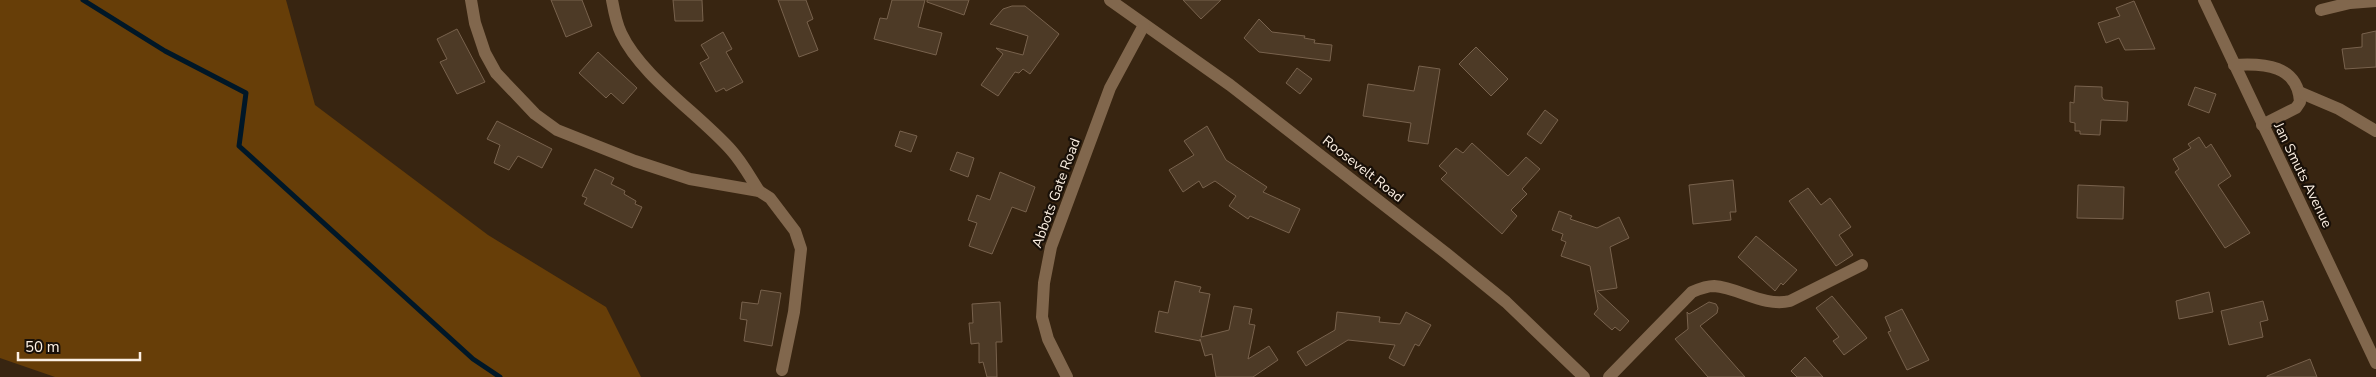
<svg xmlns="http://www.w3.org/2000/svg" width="2376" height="377" font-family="'Nunito Sans',sans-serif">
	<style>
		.green { fill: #673e08 }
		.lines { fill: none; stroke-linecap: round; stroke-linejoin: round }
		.stream { stroke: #001727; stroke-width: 5 }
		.building { fill: #4d3a26; stroke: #78624d }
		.minor { stroke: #81674d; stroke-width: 12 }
		.labels { text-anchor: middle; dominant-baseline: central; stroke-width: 4.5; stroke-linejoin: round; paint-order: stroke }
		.street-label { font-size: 14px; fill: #fcf0e3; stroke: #191008 }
	</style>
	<rect width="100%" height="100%" fill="#382511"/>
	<polygon class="green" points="0,0 286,0 315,105 488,235 606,307 641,377 55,377 0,358"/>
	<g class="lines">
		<polyline class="stream" points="83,0 165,51 246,93 239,146 473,359 500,377"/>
	</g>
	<g class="building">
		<polygon points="551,0 582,0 592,26 566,37"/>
		<polygon points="673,0 702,0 703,21 675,21"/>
		<polygon points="778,0 806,0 813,19 807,22 818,50 799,57"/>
		<polygon points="892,0 925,0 918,27 942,33 936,55 874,39 880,18 887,19"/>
		<polygon points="927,0 969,0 964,15 927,2"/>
		<polygon points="1183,0 1221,0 1201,19"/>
		<polygon points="2134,1 2155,49 2125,50 2119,38 2106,43 2098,23 2120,16 2116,8"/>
		<polygon points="1012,6 1025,6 1059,34 1030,74 1023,69 1019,73 1015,72 998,96 981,85 1003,54 996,48 1023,55 1028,36 990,24 1003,9"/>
		<polygon points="1259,19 1272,32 1305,36 1304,38 1315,40 1314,43 1332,45 1330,61 1259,52 1244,38"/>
		<polygon points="457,29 485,82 457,94 440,62 447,59 437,39"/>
		<polygon points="2376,31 2376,67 2345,69 2342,49 2362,47 2362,34"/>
		<polygon points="723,32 732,49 726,52 743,82 726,91 724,88 716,92 700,63 709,58 701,45"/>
		<polygon points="1476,47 1508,79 1491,96 1459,64"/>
		<polygon points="598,52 637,88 623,104 611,93 606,98 579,73"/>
		<polygon points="1419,66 1440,69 1428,144 1408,141 1411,123 1363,116 1368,84 1414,91"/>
		<polygon points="1297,68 1312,79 1300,94 1286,83"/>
		<polygon points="2075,86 2102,87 2102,97 2104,100 2128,102 2127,121 2101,120 2100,135 2080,134 2080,131 2075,131 2075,123 2070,122 2070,102 2074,103"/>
		<polygon points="2195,87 2216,94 2209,113 2188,105"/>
		<polygon points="1545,110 1558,120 1541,144 1527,134"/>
		<polygon points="497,121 552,149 542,168 518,156 509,170 494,163 500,145 487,139"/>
		<polygon points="1207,126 1226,160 1267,187 1263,192 1300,209 1289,233 1250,216 1248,219 1229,206 1236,196 1215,181 1203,188 1199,181 1183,192 1169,170 1194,155 1184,141"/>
		<polygon points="900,131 917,136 911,152 895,146"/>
		<polygon points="2199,137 2206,148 2211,144 2231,176 2218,185 2250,233 2225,248 2175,172 2179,169 2173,159 2191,148 2188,144"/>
		<polygon points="1472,143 1508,176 1526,157 1540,169 1522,189 1527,194 1511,210 1517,216 1502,234 1441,179 1447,173 1439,166 1456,148 1463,153"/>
		<polygon points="957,152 974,158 968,177 950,170"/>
		<polygon points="595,169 614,178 611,184 625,191 624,194 636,201 635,204 642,207 632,228 584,204 587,198 582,196"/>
		<polygon points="1000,172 1035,187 1026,212 1012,207 992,254 969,246 977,223 968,220 977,195 990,200"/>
		<polygon points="1733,180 1736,212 1730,212 1731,220 1693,224 1689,185"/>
		<polygon points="2078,185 2124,187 2123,219 2077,218"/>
		<polygon points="1808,188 1821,205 1830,198 1851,227 1839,235 1853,255 1836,266 1789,201"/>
		<polygon points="1559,211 1572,216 1570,219 1597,228 1619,217 1629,238 1610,247 1617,288 1597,291 1629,321 1620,331 1615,327 1612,330 1594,314 1598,309 1590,266 1561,256 1566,242 1561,240 1563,234 1552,230"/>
		<polygon points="1756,236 1797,270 1783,285 1781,283 1775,291 1738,257"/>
		<polygon points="1175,281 1201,287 1199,292 1210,294 1201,337 1229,330 1234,306 1252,309 1249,324 1255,325 1248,359 1269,346 1278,360 1253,377 1216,377 1212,354 1205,356 1200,339 1200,341 1155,332 1159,311 1168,313"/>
		<polygon points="761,290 781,293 772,346 744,341 747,320 740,319 742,302 758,304"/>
		<polygon points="2209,292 2213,312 2179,319 2176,301"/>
		<polygon points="1832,296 1867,338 1844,355 1833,341 1839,337 1816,308"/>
		<polygon points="2263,301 2268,320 2260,322 2263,337 2229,345 2221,311"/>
		<polygon points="1000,302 1002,342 996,342 997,377 987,377 983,362 979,363 979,343 971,344 969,323 973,323 972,304"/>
		<polygon points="1709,302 1716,304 1718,308 1717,313 1700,326 1745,377 1708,377 1675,339 1688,329 1687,312 1689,314"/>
		<polygon points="1902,309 1929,360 1907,370 1888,332 1891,331 1885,317"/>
		<polygon points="1337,312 1380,317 1379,322 1400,324 1406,312 1431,325 1419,346 1415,344 1404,366 1389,358 1395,345 1348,340 1306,366 1297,352 1335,330"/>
		<polygon points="1805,357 1823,377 1797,377 1791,371"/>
		<polygon points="2310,359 2317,377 2267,377 2267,376"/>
	</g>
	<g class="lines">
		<g class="minor">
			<polyline points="471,0 475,23 485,53 496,73 535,114 557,130 635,161 690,179 759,191 770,198 795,231 801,249 794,312 782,370"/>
			<path d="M612,0C614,11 616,23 621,33C641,76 699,114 731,150C742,162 750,177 759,191"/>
			<polyline points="1110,0 1230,85 1447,254 1506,302 1584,377"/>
			<polyline points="2204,0 2376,363"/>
			<polyline points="2321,10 2350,3 2376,1"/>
			<path d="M2234,65C2264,63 2298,65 2300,102L2296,108L2262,125"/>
			<polyline points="2299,92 2339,109 2376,131"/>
			<polyline points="1067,377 1048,339 1042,317 1044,283 1051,247 1110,88 1144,25"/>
			<path d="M1609,377L1692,292C1699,289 1706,286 1714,286C1740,288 1763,307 1790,301L1862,265"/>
		</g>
	</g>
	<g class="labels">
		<g class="street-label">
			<text transform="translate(1363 169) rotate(38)">Roosevelt Road</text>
			<text transform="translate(2303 175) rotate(64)">Jan Smuts Avenue</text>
			<text transform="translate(1056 193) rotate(-70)">Abbots Gate Road</text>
		</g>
	</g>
	<path d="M18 352v8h122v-8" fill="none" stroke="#fcf0e3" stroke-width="2.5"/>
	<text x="25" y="352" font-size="15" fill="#fcf0e3" stroke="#191008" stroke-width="4" paint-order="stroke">50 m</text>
</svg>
